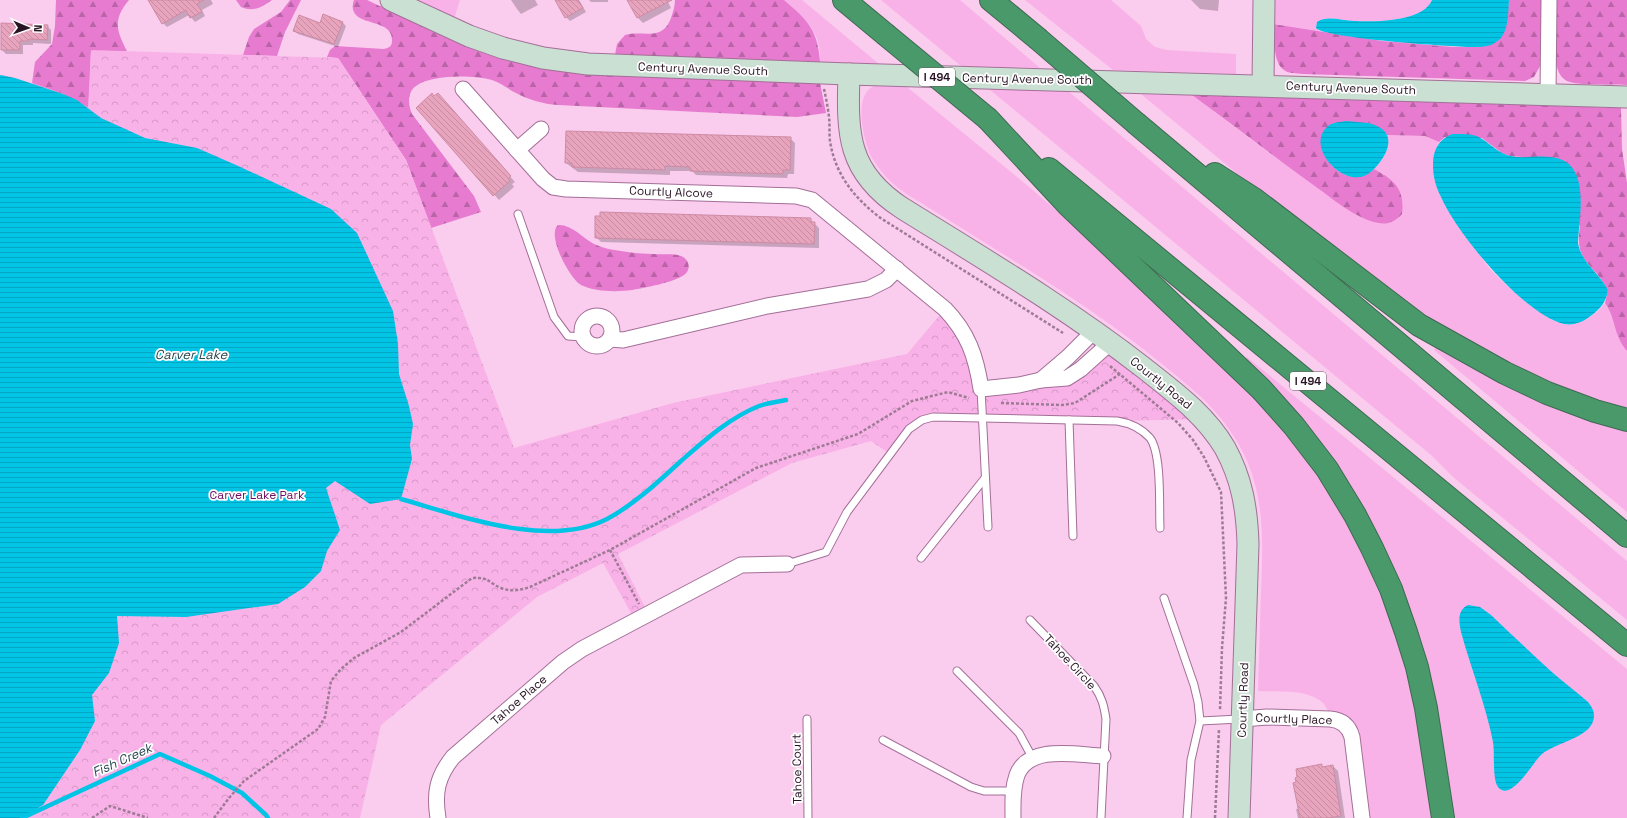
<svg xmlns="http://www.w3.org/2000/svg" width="1627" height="818" font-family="'Space Grotesk',sans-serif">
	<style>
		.grass { fill: #f9b2e8 }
		.forest { fill: url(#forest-firs) }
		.park { fill: url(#park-crowns) }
		.water { fill: url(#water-rules) }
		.shadow { fill: #0003 }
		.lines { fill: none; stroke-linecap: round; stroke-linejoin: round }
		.stream { stroke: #02c4e5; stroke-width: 4.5 }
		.building { fill: url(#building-back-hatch); stroke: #cd8ba4 }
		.lane-casing { stroke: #a36f97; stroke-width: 9 }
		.street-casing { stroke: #a36f97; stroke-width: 17 }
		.secondary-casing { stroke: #a36f97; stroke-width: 23 }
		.highway-casing { stroke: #3e6a52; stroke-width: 24 }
		.path { stroke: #9d7b95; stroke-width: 2.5; stroke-dasharray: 3 2; stroke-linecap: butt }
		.lane { stroke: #fff; stroke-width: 7 }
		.street { stroke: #fff; stroke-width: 15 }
		.secondary { stroke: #c9e0d2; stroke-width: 21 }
		.highway { stroke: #4a996a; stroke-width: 22 }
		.highway-bridge-casing { stroke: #3e6a52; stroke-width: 24; stroke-linecap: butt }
		.highway-bridge { stroke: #4a996a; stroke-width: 22 }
		.labels { text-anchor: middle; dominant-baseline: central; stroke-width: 3.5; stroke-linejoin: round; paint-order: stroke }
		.shield { fill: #fefefe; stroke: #695a65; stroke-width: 1 }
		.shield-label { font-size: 11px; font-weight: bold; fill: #291424 }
		.street-label { font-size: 12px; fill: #291424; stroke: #fefefe }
		.park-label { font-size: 12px; fill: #700c61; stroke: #fefefe }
		.water-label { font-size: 13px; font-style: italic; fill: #2a4951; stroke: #fefefe }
	</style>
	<defs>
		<pattern id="forest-firs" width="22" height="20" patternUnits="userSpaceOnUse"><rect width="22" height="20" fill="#e67bcf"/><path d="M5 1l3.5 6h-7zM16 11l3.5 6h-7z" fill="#ba64a8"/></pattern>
		<pattern id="park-crowns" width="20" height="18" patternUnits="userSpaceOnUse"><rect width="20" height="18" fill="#f9b2e8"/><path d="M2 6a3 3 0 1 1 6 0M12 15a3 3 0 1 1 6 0" fill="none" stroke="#d598c7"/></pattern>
		<pattern id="water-rules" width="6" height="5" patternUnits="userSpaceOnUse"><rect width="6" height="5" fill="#02c4e5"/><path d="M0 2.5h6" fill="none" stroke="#04a8c4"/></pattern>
		<pattern id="building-back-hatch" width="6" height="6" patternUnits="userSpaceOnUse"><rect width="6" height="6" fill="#e7a4bc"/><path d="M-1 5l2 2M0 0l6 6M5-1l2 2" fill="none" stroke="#c68ca1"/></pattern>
	</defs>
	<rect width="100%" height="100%" fill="#faccee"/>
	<g class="grass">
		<polygon points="413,0 460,0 454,19"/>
		<path d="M784,0H802L879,64L820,62C820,57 820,51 819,46C816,28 798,11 784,0Z"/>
		<polygon points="881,0 960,0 1040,68 961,66"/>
		<polygon points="1025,0 1111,0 1141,26 1146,39 1155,47 1167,50 1236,54 1236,74 1113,70"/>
		<path d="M1273,0H1432C1422,22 1375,22 1354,21C1346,21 1334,17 1326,19C1323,20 1319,24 1316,26L1319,31L1273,24Z"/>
		<path d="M874,86L907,87L1028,186L1079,230L1250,393L1296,442L1335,500L1375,576L1410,676L1433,818H1368L1347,717L1336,712H1329C1326,708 1324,702 1319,700C1303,689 1277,692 1258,691C1259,657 1260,624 1261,590C1265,508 1262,456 1200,396C1138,341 1073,297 1003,254C979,239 955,224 931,209C917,200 901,192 889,180C883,174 877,166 872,158C864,143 852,95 874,86Z"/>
		<polygon points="989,89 1068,91 1627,561 1627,620 1453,477 1431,455"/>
		<path d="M1141,94L1192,95L1271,154L1355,214L1376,223L1383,224L1384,174L1374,169C1383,160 1392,148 1387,135L1425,136L1439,142L1436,148C1447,174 1458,200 1469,226C1474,237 1477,250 1483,260C1494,277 1543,319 1563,324C1579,327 1596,315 1605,303C1616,318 1613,335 1627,351V411L1544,382L1447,331L1414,308L1269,200Z"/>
		<polygon points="1437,345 1627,429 1627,512 1434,350"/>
		<polygon points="1247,357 1627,669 1627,818 1451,818 1405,604 1244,360"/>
	</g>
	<g class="forest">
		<path d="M56,0H129C113,19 116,30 127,51H91L89,108L63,94L32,83L35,62L52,44L55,26Z"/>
		<path d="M236,0H272C261,8 253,12 241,7Z"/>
		<polygon points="290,0 301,0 285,32 277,56 243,55 249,37 254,29 281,12"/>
		<path d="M354,0H367C412,21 457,46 505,60C520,64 535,66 550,69L820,83L826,113L797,117L558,105C543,104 529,100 516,93C508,89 501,83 492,80C474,75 432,74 416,86C407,92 408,105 412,114L474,196L481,212L431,228L406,160L338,58L327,57L330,50L335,46L384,49C388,48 392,47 392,41C393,21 365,25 356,15C352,11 352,5 354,0Z"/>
		<path d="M675,0H784C808,20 818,31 820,62L615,55L617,44L625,35C643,30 662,42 671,18C673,12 675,6 675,0Z"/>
		<path d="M1509,0H1542L1540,66L1534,77L1525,81L1303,74C1296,73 1289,74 1284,70C1273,63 1274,36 1273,24L1382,41L1454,47L1487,46L1506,23Z"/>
		<path d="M1557,0H1627V85C1614,84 1577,86 1567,81C1559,77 1557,68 1555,60Z"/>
		<path d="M1192,95L1621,108L1622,149L1627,183V351C1613,335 1616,318 1605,303L1608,290C1593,262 1574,263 1580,226L1522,157L1510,156L1502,153L1482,138L1445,137L1439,142L1425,136L1387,135L1381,129L1368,123L1321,143C1324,167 1353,189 1374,169C1395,180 1405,190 1402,214C1395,222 1387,225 1378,223C1354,218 1332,198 1312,184C1272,155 1232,124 1192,95Z"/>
		<path d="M558,225C571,224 583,238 594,244C603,248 612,250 621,251C632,253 643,254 654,254C662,255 673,253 681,256C689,259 692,269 684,275C675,282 644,288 632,290C616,292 596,292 581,285C570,279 546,235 558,225Z"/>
	</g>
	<path class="park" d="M91,50L338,58L406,160L514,448L673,403L907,354L945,309L981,389L1067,378L1111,342L1204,419L1117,421L922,420L890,454L871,441L792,463L618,554L648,613L635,620L603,563L537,597L381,725L360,818H0V75C11,76 20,80 31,83C51,90 70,96 88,108Z"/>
	<g class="water">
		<path d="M1432,0H1509C1508,13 1509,35 1496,42C1490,47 1480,47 1472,47C1453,47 1323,38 1316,28L1317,22C1327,15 1343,21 1354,21C1374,22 1423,22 1432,0Z"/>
		<polygon points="0,75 15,78 63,94 77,100 101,118 145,138 197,148 236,165 331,209 357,233 393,311 398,344 399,374 409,406 413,424 410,445 412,459 401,499 370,504 335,481 326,488 340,530 327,551 321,571 305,587 278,604 186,617 117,616 119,643 109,673 92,695 95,721 80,750 43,805 22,818 0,818"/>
		<path d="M1347,121C1354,122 1361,122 1368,123C1400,130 1389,155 1372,171C1348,194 1304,148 1327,127C1332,122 1340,122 1347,121Z"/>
		<path d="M1452,134C1462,134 1474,133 1482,139C1492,145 1499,154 1511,156C1524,159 1538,155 1551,157C1592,161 1579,216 1578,243C1581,262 1599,273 1608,290C1606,302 1601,308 1592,315C1585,321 1574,326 1564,324C1524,315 1457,234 1441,197C1436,187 1433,177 1433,165C1433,150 1438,140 1452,134Z"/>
		<path d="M1468,605L1480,607L1491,615C1511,634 1532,654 1553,673C1564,683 1577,692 1588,702C1591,706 1594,710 1594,715C1595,738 1555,742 1541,755C1533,762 1511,803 1498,787C1492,779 1495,753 1493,742C1486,705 1471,669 1461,632C1459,622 1457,610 1468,605Z"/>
	</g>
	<g class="shadow">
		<polygon points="152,0 211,0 213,4 202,10 205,16 195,22 189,15 167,27 163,23"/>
		<polygon points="511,0 535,0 538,5 521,14 517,9"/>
		<polygon points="556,0 579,0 586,12 570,21 566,17"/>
		<polygon points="589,0 608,0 608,2 591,2"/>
		<polygon points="628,0 667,0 671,8 643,23 638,18"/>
		<polygon points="1191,0 1219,0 1218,11 1200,9"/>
		<polygon points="342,22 346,26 338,47 298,34 294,31 321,24"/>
		<polygon points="47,26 51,30 51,44 33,43 33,45 23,45 23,54 6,54 2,50"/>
		<polygon points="435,97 442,99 515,182 512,184 514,187 499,200 417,108"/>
		<polygon points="790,138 795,143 794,174 788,174 787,178 696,175 692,171 670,171 670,175 578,172 566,163"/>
		<polygon points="810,219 819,228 819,248 601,242 596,237"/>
		<polygon points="1321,765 1324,768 1333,766 1338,771 1345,818 1298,818 1296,809 1299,809"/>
	</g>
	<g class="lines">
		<g class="stream">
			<path d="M401,499C461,516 548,549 607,519C635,504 658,482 681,461C705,440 729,418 759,406C767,403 777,402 786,400"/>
			<polyline points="22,818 160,754 210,776 242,793 266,815 268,818"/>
		</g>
	</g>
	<g class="building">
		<polygon points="148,0 204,0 197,4 202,12 190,18 186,10 162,24"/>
		<polygon points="555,0 578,0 583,8 565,18"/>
		<polygon points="627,0 672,0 637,18"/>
		<polygon points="323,14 343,22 334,44 293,31 299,15 320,23"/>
		<polygon points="1,23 48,25 47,40 29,39 29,41 20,41 20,50 1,50"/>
		<polygon points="432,93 434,96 438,93 511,176 508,179 510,181 493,196 416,108"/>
		<polygon points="566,131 791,137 790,170 783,170 783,174 690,171 690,167 665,166 665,170 572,167 572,163 565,163"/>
		<polygon points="600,212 811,218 811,222 815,222 814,244 595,238 595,216 600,216"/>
		<polygon points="1322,764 1322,767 1333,765 1341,816 1328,818 1300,818 1293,783 1296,782 1295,778 1297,777 1296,769"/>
	</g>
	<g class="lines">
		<g class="lane-casing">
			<g id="lane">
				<polyline points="518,214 554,317 568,336 583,337"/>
				<polyline points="981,389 988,527"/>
				<polyline points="1069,420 1073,536"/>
				<polyline points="921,558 985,478"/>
				<path d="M787,564L826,552L847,512L909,429L922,420L933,417L1117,421C1130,423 1141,428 1150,438C1162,454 1159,507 1160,528"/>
				<polyline points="1164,598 1194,685 1198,702 1200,721 1191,760 1187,818"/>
				<path d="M1030,620L1094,686C1102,697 1104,706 1106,719L1101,818"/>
				<polyline points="957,671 1019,733 1032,757"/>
				<polyline points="807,719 808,818"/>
				<polyline points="1200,721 1240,719"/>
				<polyline points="883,740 971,787 984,791 1013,791"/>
			</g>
		</g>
		<g class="street-casing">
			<g id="street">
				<path d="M463,89L543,179L553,187L566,189L796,196L812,200L945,309C968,333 976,356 981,389L1019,385L1041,380L1067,378L1081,369L1111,342"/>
				<polyline points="1548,94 1549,0"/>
				<polyline points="517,150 541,129"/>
				<circle cx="597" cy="331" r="15"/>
				<polyline points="610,339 623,340 767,306 868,289 886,280 897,269"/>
				<polyline points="1041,380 1068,357 1094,331"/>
				<path d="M1242,719L1267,717L1330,719C1342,720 1349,726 1352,737L1362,818"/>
				<path d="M438,818C434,793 437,777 453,757L563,662L582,649L741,565L787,564"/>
				<path d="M1013,818C1013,804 1012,789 1017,775C1029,744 1077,755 1103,756"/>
			</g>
		</g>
		<g class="secondary-casing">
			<g id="secondary">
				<polyline points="391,0 469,36 503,48 543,58 588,64 849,74 1627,97"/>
				<path d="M849,74C847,134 847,172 902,208C984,259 1067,308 1144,368C1174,392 1205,414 1225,448C1242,479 1247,509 1248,544L1239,818"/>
				<polyline points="1263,85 1264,0"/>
			</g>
		</g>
		<g class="highway-casing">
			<g id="highway">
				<polyline points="844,0 885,34"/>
				<polyline points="991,0 1037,38"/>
				<polyline points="988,119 1068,205 1261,389 1294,426 1327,469 1355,515 1372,548 1391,589 1406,632 1417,667 1426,708 1443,818"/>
				<polyline points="1137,124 1627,536"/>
				<polyline points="1049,169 1627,645"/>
				<polyline points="1215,174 1254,199 1419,325 1505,373 1547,393 1595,411 1627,420"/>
			</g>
		</g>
		<g class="path">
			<path d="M824,89C826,98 828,108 829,117C830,125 829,133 830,141C835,175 856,200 882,219L1063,333"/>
			<polyline points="1110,366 1178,423 1193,440 1204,457 1221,492 1226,598 1222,648 1220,710"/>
			<polyline points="1001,403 1062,405 1075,403 1120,374"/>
			<polyline points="610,550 639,604"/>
			<polyline points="92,818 110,806 148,818"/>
			<path d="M214,818L229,798L244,781L318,729L325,717L331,681L341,669L354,658L401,632L472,578C490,577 487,582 501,588C511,592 521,590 530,587L610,550L756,468L858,434L912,401L948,392L969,398"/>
			<polyline points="1215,818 1219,729"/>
		</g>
		<use href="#lane" class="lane"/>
		<use href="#street" class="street"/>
		<use href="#secondary" class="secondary"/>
		<use href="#highway" class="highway"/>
		<g class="highway-bridge-casing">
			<g id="highway-bridge">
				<polyline points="885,34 988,119"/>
				<polyline points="1037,38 1137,124"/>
			</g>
		</g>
		<use href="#highway-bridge" class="highway-bridge"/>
	</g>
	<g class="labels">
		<g class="shield">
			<rect x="919" y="68" width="36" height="18" rx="3"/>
			<rect x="1290" y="372" width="36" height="18" rx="3"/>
		</g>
		<g class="shield-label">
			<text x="937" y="77">I 494</text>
			<text x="1308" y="381">I 494</text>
		</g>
		<g class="street-label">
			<text transform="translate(703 69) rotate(2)">Century Avenue South</text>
			<text transform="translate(1027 79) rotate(1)">Century Avenue South</text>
			<text transform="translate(1351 88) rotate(2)">Century Avenue South</text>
			<text transform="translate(671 192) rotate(2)">Courtly Alcove</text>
			<text transform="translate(1161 383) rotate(39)">Courtly Road</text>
			<text transform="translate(1070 662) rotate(47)">Tahoe Circle</text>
			<text transform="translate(519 700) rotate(-41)">Tahoe Place</text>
			<text transform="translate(1243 700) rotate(-88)">Courtly Road</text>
			<text transform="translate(1294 719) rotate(2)">Courtly Place</text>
			<text transform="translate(797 769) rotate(-91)">Tahoe Court</text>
		</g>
		<g class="park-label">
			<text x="257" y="495">Carver Lake Park</text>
		</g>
		<g class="water-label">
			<text x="191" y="354">Carver Lake</text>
			<text transform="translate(122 760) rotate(-24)">Fish Creek</text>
		</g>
	</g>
	<g transform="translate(28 28) rotate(92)" stroke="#fefefe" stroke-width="3" paint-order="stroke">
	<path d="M0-3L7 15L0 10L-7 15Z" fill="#291424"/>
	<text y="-6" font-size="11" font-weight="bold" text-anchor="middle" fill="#291424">N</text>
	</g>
</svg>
